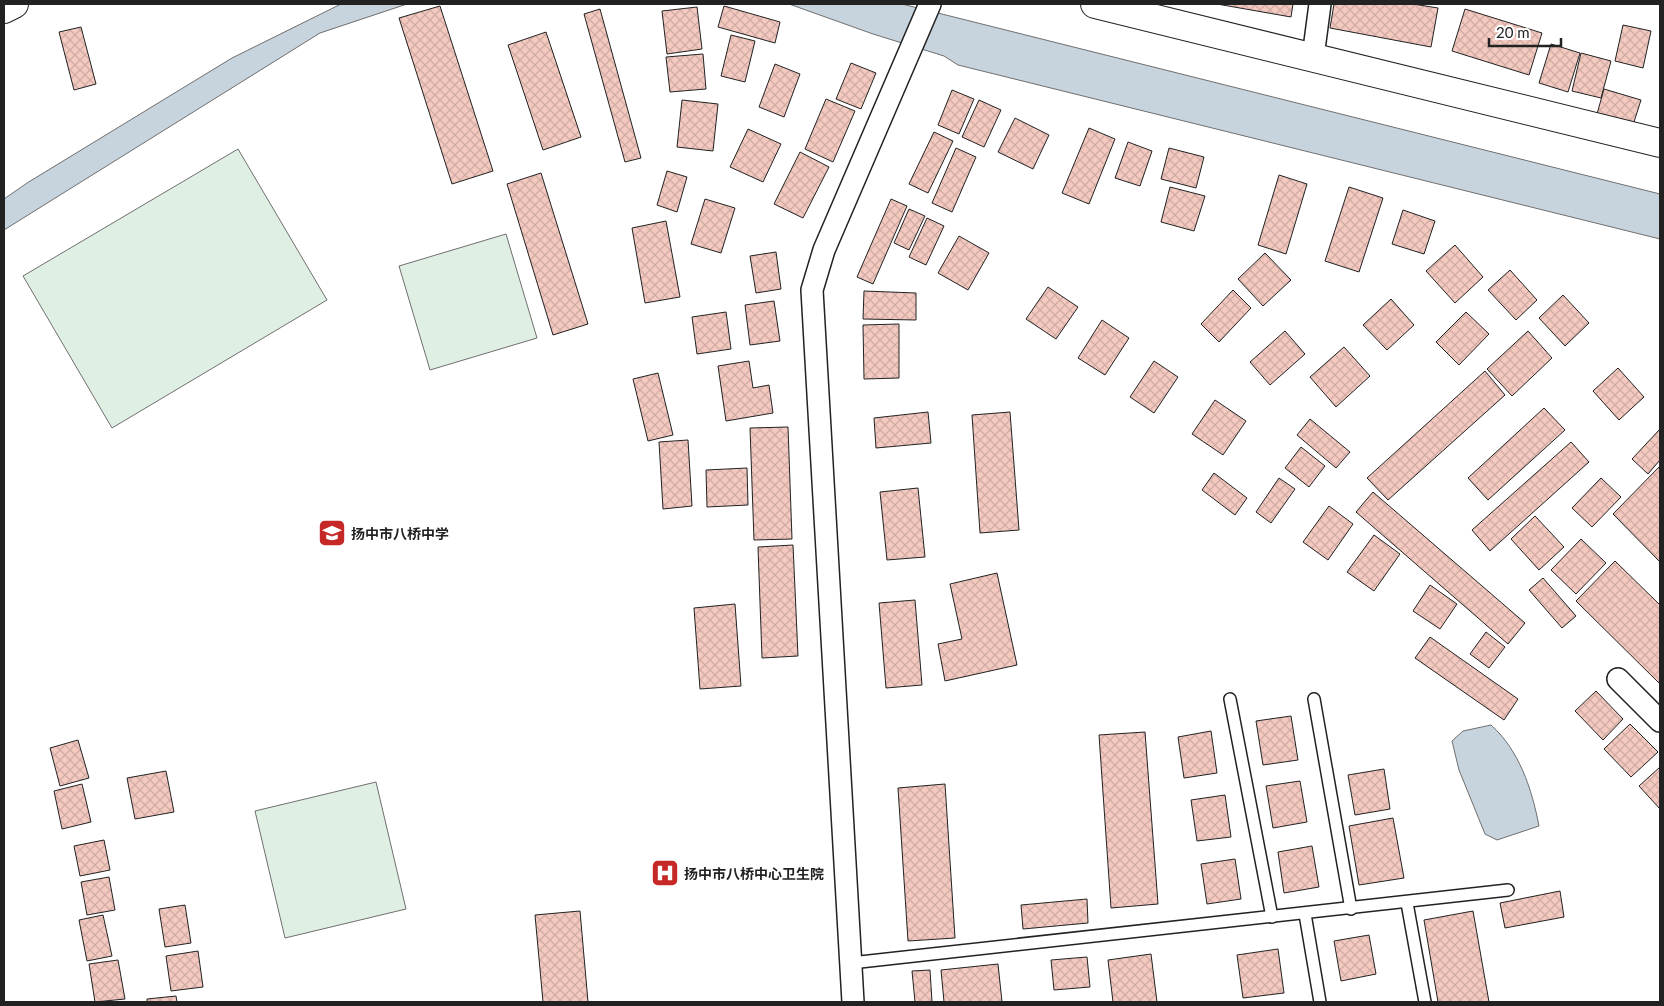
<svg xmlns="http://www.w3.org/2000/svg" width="1664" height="1006" font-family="Lato,'Noto Sans SC',sans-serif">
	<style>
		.garden { fill: #e0efe3; stroke: #6f6f6f }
		.water { fill: #c7d3dd; stroke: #6f6f6f }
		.building { fill: url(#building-cross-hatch); stroke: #222 }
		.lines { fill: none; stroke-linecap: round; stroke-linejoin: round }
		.lane-casing { stroke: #222; stroke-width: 14 }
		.street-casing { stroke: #222; stroke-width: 24 }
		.secondary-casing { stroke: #222; stroke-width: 30 }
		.lane { stroke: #fff; stroke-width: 11 }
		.street { stroke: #fff; stroke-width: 21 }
		.secondary { stroke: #fff; stroke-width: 28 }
		.labels { text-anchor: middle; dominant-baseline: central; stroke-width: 4; stroke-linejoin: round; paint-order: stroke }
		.poi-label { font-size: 14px; font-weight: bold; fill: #222; stroke: #fff; text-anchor: start }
	</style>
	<defs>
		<pattern id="building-cross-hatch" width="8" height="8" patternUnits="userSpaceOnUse" patternTransform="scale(1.25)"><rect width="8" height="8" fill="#f3c9c0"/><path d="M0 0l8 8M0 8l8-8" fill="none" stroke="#d0aca5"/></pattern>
	</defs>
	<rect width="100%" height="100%" fill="#fff"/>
	<g class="garden">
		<polygon points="238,149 327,300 112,428 23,276"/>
		<polygon points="506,234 537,338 430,370 399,266"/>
		<polygon points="376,782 406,909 285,938 255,811"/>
	</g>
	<g class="water">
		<polygon points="341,4 407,4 320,33 4,230 4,199 27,183 232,58"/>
		<polygon points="789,4 902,4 1660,194 1660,239 958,65 944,56 873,34"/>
		<path d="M1491,725C1519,750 1532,789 1539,826L1497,840L1485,834L1459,770L1452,741L1463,731Z"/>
	</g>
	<g class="building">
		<polygon points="1217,4 1293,4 1291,17"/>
		<polygon points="1334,4 1413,4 1438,8 1431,47 1330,28"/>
		<polygon points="440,6 493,171 452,184 399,18"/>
		<polygon points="724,6 780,22 775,43 718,27"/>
		<polygon points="697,7 702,49 667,54 662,11"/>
		<polygon points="600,9 641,158 625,162 584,14"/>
		<polygon points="1465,9 1542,33 1529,75 1452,51"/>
		<polygon points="1623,25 1651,31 1643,68 1615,61"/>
		<polygon points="81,27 96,84 74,90 59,32"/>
		<polygon points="546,32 581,137 543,150 508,45"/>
		<polygon points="731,35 755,41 745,82 721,76"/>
		<polygon points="1551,44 1580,53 1568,92 1539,83"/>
		<polygon points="1581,53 1611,61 1601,98 1572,91"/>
		<polygon points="703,54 706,89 670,92 666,57"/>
		<polygon points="851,63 876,73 861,109 836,99"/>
		<polygon points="775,64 800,74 784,117 759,107"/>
		<polygon points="1604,89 1641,100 1633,125 1597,114"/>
		<polygon points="952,90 974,99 959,134 938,125"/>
		<polygon points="826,99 855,111 833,162 805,149"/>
		<polygon points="682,100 718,104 713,151 677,147"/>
		<polygon points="979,100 1001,110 984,147 962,137"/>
		<polygon points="1015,118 1049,135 1033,169 998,152"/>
		<polygon points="1089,128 1115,139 1089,204 1062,193"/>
		<polygon points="748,129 781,144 763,182 730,167"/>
		<polygon points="934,132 953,141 928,193 909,184"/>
		<polygon points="1128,142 1152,151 1140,186 1115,178"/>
		<polygon points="956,148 976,157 952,212 932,203"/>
		<polygon points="1169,148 1204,157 1196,188 1161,179"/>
		<polygon points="800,152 829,167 803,218 774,204"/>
		<polygon points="667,171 687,177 677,212 657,205"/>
		<polygon points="541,173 588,324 553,335 507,184"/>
		<polygon points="1279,175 1307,184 1286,254 1258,245"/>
		<polygon points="1170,187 1205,196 1194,231 1161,222"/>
		<polygon points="1349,187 1383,198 1359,272 1325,261"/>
		<polygon points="705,199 735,208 721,253 691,244"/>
		<polygon points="891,199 907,206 873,284 857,277"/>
		<polygon points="909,209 925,216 909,250 894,243"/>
		<polygon points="1403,210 1435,221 1424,254 1392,244"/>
		<polygon points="927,218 944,226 926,265 909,257"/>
		<polygon points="666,221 680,297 645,303 632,228"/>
		<polygon points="959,236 989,253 968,290 938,273"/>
		<polygon points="1455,245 1483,277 1455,303 1426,271"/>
		<polygon points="776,252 781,289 756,293 750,256"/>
		<polygon points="1265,253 1291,280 1263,306 1238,279"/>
		<polygon points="1510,270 1537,300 1516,320 1488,290"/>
		<polygon points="1048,287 1078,307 1056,339 1026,319"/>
		<polygon points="1233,290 1251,308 1219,342 1201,324"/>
		<polygon points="864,291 916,293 916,320 863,319"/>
		<polygon points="1563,295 1589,323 1565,346 1539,318"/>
		<polygon points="1391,299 1414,325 1387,350 1363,325"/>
		<polygon points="774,301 780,341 750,345 745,305"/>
		<polygon points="726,312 731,349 697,354 692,317"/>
		<polygon points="1466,312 1489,334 1459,365 1436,342"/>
		<polygon points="1102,320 1129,338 1105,375 1078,358"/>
		<polygon points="899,324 899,378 864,379 863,325"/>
		<polygon points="1285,331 1305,354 1270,385 1250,362"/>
		<polygon points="1528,331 1552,358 1512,396 1487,369"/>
		<polygon points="1344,347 1370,376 1336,407 1310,377"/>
		<polygon points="749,361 753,388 769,385 773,413 726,421 718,366"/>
		<polygon points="1154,361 1178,377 1154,413 1130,397"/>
		<polygon points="1618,368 1644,397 1619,420 1593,391"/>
		<polygon points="1485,371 1505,395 1388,500 1367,478"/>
		<polygon points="658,373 673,435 648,441 633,379"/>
		<polygon points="1215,400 1246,421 1223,455 1192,434"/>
		<polygon points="1544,408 1565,430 1488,500 1468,478"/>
		<polygon points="928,412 931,443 876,448 874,418"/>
		<polygon points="1010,412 1019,530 980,533 972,415"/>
		<polygon points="1310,419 1350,452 1336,468 1297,435"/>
		<polygon points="788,427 792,539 754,540 750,428"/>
		<polygon points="1660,429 1660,460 1648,474 1632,459"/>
		<polygon points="688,440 692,506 663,509 659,442"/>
		<polygon points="1571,442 1589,462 1490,551 1472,530"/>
		<polygon points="1301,447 1325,466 1309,487 1285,468"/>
		<polygon points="1660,466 1660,562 1613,514"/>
		<polygon points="747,468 748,505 707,507 706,470"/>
		<polygon points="1214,473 1247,498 1235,515 1202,490"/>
		<polygon points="1279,478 1295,489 1271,523 1256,512"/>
		<polygon points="1601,478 1621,497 1592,527 1572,508"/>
		<polygon points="918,488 925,557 887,560 880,492"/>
		<polygon points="1373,492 1525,623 1508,644 1356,512"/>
		<polygon points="1329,506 1353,524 1328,560 1303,542"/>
		<polygon points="1535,516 1564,547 1539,570 1511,539"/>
		<polygon points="1374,535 1400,554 1374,591 1347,572"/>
		<polygon points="1581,539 1606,563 1576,594 1551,570"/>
		<polygon points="793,545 798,656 762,658 758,547"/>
		<polygon points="1615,561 1660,605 1660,684 1576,601"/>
		<polygon points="997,573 1017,665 945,681 938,644 962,639 950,584"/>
		<polygon points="1543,578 1576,616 1562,628 1529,590"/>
		<polygon points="1430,585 1457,604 1440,629 1413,611"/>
		<polygon points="915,600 922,685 886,688 879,603"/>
		<polygon points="735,604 741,686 700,689 694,608"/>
		<polygon points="1486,632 1505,647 1489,668 1470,654"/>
		<polygon points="1430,637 1518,699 1504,720 1415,658"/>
		<polygon points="1596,691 1623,719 1603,740 1575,711"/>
		<polygon points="1291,716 1298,760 1263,765 1256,721"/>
		<polygon points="1630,724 1658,752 1631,777 1604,749"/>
		<polygon points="1211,731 1217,773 1184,778 1178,737"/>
		<polygon points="1145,732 1158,904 1111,908 1099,735"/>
		<polygon points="78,740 89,778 60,786 50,748"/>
		<polygon points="1660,767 1660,809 1639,786"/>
		<polygon points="1384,769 1390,809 1355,815 1348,775"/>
		<polygon points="166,771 174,812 135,819 127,778"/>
		<polygon points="1300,781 1307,822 1273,828 1266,786"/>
		<polygon points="82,784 91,822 62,829 54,791"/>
		<polygon points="945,784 955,938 908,941 898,788"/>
		<polygon points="1225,795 1231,837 1197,841 1191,800"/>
		<polygon points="1393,818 1404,878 1359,885 1349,826"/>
		<polygon points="104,840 110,870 80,876 74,846"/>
		<polygon points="1312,846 1319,887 1284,893 1278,852"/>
		<polygon points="1235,859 1241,899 1207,904 1201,864"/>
		<polygon points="109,877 115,910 87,915 81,882"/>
		<polygon points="1560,891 1564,917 1505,928 1500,903"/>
		<polygon points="1087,899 1088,923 1023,929 1021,905"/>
		<polygon points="185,905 191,943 165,947 159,909"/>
		<polygon points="580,911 588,1002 543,1002 535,915"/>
		<polygon points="1473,911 1489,1002 1438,1002 1424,920"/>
		<polygon points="103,915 112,956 87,961 79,920"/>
		<polygon points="1369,935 1376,974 1341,981 1334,941"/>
		<polygon points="1278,949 1284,993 1243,998 1237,955"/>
		<polygon points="198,951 203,987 171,991 166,956"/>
		<polygon points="1151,954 1157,1002 1113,1002 1108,960"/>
		<polygon points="1087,957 1090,987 1054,990 1051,960"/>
		<polygon points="118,960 125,999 95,1002 89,964"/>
		<polygon points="998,964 1002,1002 944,1002 941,970"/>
		<polygon points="930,970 932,1002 915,1002 912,971"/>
		<polygon points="176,996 177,1002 147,1002 147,999"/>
	</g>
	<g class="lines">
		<g class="lane-casing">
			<g id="lane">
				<polyline points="1230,699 1272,917"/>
				<polyline points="1314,699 1351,909"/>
				<polyline points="1407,903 1425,1002"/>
				<polyline points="1305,914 1320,1002"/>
				<polyline points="851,963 1508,890"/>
			</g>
		</g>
		<g class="street-casing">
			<g id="street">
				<polyline points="1313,57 1320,4"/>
				<polyline points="1618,679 1660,721"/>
				<polyline points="853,1002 812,290 824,250 930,4"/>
			</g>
		</g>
		<g class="secondary-casing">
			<g id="secondary">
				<polyline points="1095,4 1660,143"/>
				<polyline points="4,9 14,4"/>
			</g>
		</g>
		<use href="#lane" class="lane"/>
		<use href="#street" class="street"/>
		<use href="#secondary" class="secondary"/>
	</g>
	<defs>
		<g id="school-square" transform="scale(1.4375)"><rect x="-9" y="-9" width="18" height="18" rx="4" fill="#c62828" stroke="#fff"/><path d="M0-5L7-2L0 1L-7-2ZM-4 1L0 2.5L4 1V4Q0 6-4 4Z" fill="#fff"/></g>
		<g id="hospital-square" transform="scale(1.4375)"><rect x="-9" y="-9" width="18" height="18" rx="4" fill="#c62828" stroke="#fff"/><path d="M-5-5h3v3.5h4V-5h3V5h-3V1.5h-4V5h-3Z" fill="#fff"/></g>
	</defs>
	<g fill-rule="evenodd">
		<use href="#school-square" x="332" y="533"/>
		<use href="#hospital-square" x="665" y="873"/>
	</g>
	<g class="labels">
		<g class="poi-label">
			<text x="351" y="533">扬中市八桥中学</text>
			<text x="684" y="873">扬中市八桥中心卫生院</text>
		</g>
	</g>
	<rect width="1664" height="1006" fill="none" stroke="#222222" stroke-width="10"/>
	<path d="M1489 38v8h72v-8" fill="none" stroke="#222222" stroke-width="2.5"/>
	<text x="1496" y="38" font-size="15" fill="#222222" stroke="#ffffff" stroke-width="4" paint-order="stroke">20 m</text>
</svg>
